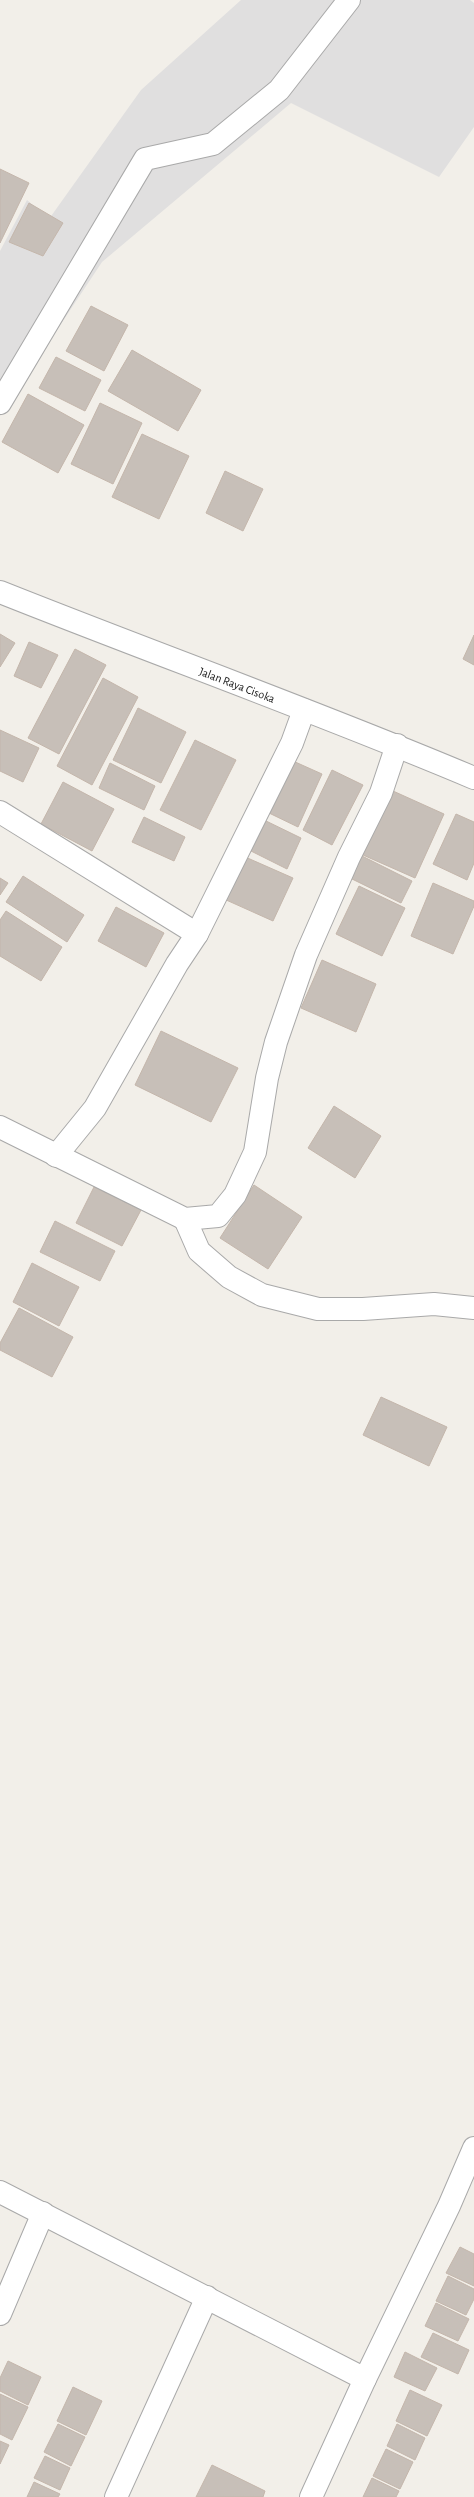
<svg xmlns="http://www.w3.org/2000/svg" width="474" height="2497" font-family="'Alegreya Sans',sans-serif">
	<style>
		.residential { fill: #e0dfdf }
		.building { fill: #c7bfb8; stroke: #c4b6ab }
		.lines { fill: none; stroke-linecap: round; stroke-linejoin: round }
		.minor-casing { stroke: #a9a9a9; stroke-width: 24 }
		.minor { stroke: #fff; stroke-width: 22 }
		.labels { text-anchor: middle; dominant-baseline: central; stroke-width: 4; stroke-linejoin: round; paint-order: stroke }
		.street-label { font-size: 12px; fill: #222; stroke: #fff }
	</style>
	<rect width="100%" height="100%" fill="#f2efe9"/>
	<polygon class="residential" points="241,0 470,0 474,3 474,127 439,177 291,103 102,262 0,416 0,251 27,200 49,219 141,90"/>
	<g class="building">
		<polygon points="0,169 29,183 0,243"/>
		<polygon points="29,203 63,223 43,256 9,242"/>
		<polygon points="91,306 128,325 104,371 66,351"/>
		<polygon points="132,350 201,390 178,431 108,391"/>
		<polygon points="56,357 101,380 85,411 39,388"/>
		<polygon points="28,394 84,425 58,473 2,442"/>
		<polygon points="100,403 142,423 113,484 71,464"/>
		<polygon points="142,434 189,456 159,519 112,497"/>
		<polygon points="225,471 263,489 243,531 206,513"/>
		<polygon points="0,634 15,643 0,667"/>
		<polygon points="474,635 474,665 463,659"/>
		<polygon points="29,642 58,655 41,688 14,676"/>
		<polygon points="75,649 106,665 59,754 28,738"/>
		<polygon points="103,678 138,697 92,785 57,766"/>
		<polygon points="138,708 186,732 161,783 113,760"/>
		<polygon points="0,730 39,748 23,782 0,771"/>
		<polygon points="195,740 236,760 201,830 160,810"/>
		<polygon points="293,761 322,774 298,827 269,813"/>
		<polygon points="110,763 155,786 144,810 99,788"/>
		<polygon points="332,770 363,785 332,845 303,830"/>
		<polygon points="63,782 114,809 92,851 41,824"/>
		<polygon points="393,791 444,814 415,878 363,855"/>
		<polygon points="456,814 474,822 474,863 467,880 433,864"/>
		<polygon points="144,817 185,837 174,861 132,842"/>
		<polygon points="264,820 301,838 287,869 249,850"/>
		<polygon points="360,855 412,881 401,903 350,878"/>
		<polygon points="243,856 293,878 273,921 224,899"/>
		<polygon points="23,876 84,915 67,942 6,902"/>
		<polygon points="0,878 8,883 0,895"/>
		<polygon points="433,883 474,901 474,906 453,954 411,936"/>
		<polygon points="359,886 405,908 382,956 336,934"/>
		<polygon points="116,907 164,933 146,967 98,941"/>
		<polygon points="6,911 62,947 41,981 0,956 0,920"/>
		<polygon points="322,960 376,984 356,1032 301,1008"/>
		<polygon points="161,1031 238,1068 211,1122 135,1085"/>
		<polygon points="334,1106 381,1136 355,1178 308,1148"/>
		<polygon points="254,1185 302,1217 268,1269 220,1238"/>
		<polygon points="94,1187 141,1210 122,1246 76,1223"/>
		<polygon points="55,1221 115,1251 100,1281 40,1252"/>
		<polygon points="32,1263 79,1287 59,1326 13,1302"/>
		<polygon points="19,1308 73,1337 52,1377 0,1350 0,1343"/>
		<polygon points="381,1397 447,1427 429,1466 363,1435"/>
		<polygon points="460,2247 474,2254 474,2286 446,2273"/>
		<polygon points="448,2276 474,2289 474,2299 466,2315 436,2301"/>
		<polygon points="436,2303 469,2319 458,2341 425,2326"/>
		<polygon points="433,2333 469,2350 458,2374 421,2357"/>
		<polygon points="405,2352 437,2368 425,2391 394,2377"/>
		<polygon points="8,2361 41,2377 28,2405 0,2391 0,2378"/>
		<polygon points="73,2387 102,2401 86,2435 57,2421"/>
		<polygon points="410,2390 442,2405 427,2436 396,2421"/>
		<polygon points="0,2394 28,2407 12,2440 0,2434"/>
		<polygon points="58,2424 85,2437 71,2466 44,2452"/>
		<polygon points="397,2424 425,2438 415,2460 387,2446"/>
		<polygon points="0,2441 9,2445 0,2464"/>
		<polygon points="386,2449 413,2462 400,2489 373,2476"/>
		<polygon points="45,2456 70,2468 60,2490 34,2478"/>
		<polygon points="212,2465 265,2491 263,2497 196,2497"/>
		<polygon points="372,2478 399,2491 396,2497 363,2497"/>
		<polygon points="34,2482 60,2494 58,2497 27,2497"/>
	</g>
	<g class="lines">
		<g class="minor-casing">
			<g id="minor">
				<polyline points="0,403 145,159 213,144 279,90 349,0"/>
				<path d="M0,592C158,655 318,712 474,778"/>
				<polyline points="0,812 197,934"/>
				<polyline points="0,1127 185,1219 218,1216 235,1195 255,1152 267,1078 276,1042 306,955 349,857 381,793 397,745"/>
				<polyline points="56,1156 95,1108 177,964 197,934 292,743 304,710"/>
				<polyline points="185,1219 199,1251 229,1277 262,1295 318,1309 363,1309 434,1304 474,1308"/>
				<polyline points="0,2192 365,2379 311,2497"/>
				<polyline points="0,2314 43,2213"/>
				<polyline points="365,2379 449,2206 474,2148"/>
				<polyline points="116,2497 207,2297"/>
			</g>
		</g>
		<use href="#minor" class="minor"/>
	</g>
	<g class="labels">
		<g class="street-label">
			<text transform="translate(237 685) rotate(21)">Jalan Raya Cisoka</text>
		</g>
	</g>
</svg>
